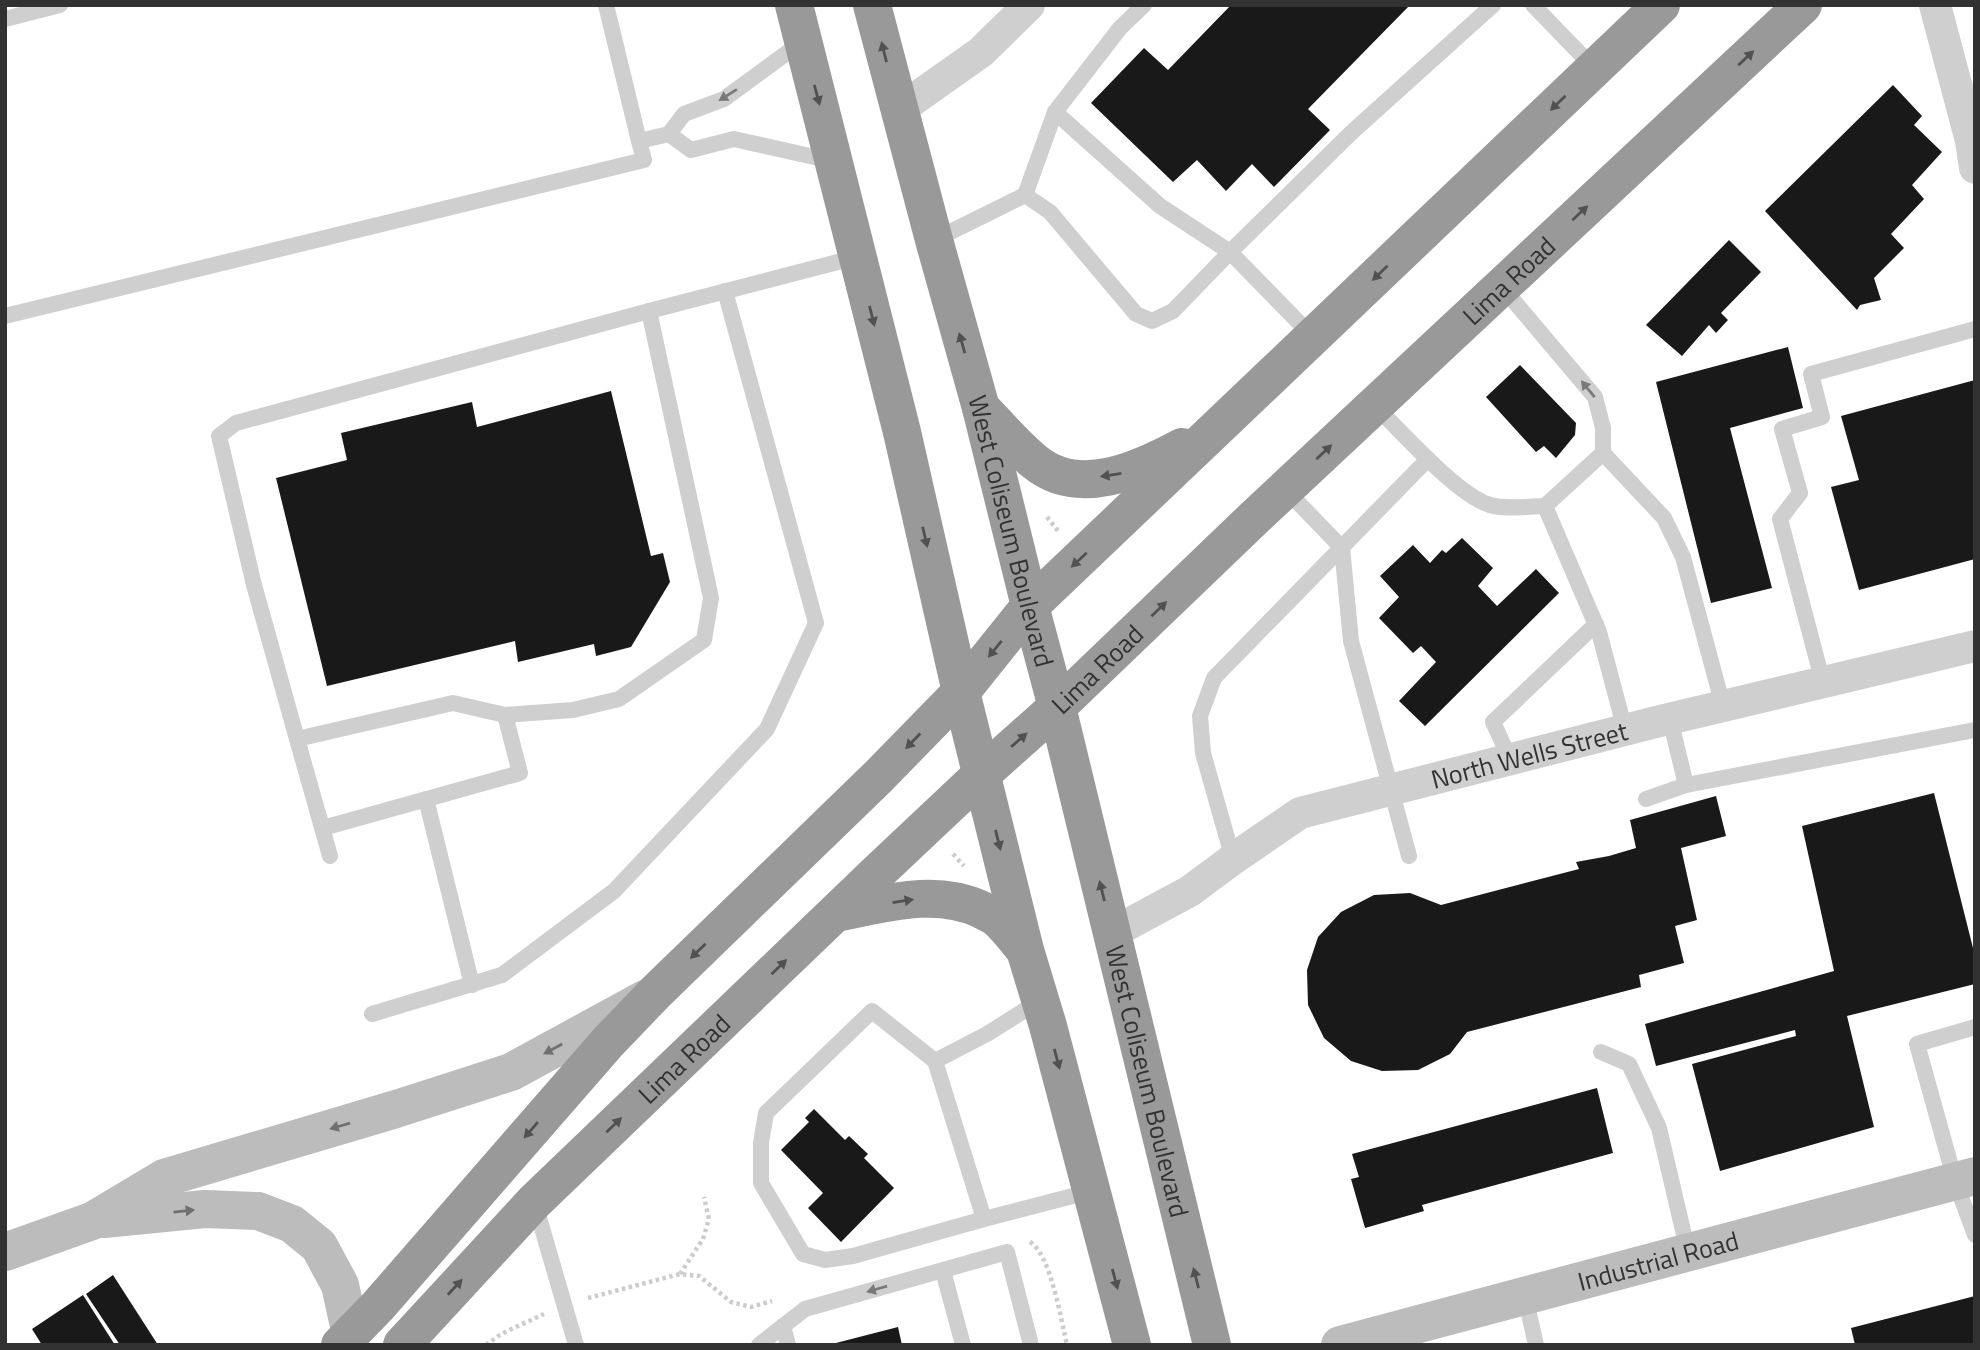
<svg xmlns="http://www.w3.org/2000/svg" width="1980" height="1350" font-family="'Titillium Web',sans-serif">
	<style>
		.building { fill: #191919 }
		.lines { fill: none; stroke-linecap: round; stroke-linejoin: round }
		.path { stroke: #ccc; stroke-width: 4.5; stroke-dasharray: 3.5 3.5; stroke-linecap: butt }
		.lane { stroke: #cfcfcf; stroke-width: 16 }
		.street { stroke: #cfcfcf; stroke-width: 32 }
		.secondary { stroke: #bcbcbc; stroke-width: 38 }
		.highway { stroke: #999; stroke-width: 38 }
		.oneway { fill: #515151 }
		.oneway2 { fill: #797979 }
		.oneway3 { fill: #707070 }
		.labels { text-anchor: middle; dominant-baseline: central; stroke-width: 7; stroke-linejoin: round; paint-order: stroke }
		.street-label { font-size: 26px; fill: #323232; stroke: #fff }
	</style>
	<rect width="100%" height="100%" fill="#fff"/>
	<g class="building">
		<polygon points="1231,5 1410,5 1308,109 1330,130 1274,187 1252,164 1226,191 1197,160 1173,182 1091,103 1144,48 1168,70"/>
		<polygon points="1893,85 1922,116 1914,125 1942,152 1912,185 1924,199 1891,234 1904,248 1874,278 1881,300 1860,305 1857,310 1765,211"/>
		<polygon points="1729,240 1761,272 1721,313 1728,320 1716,333 1709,325 1682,356 1646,325"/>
		<polygon points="1788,347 1803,408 1730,428 1772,588 1711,603 1656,382"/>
		<polygon points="1520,365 1576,423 1575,435 1556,458 1544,446 1536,452 1486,397"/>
		<polygon points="1975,380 1975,559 1859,590 1831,487 1859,480 1841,416"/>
		<polygon points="611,391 651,556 663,553 670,582 631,647 596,656 594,644 518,662 515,641 327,686 276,478 347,460 341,433 472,402 477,427"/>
		<polygon points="1462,538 1493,568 1478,586 1497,606 1536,569 1559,593 1425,726 1399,701 1436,662 1421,646 1413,653 1379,618 1399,597 1380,576 1413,545 1430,563 1442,550 1446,553"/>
		<polygon points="1934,793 1975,956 1975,984 1847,1016 1874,1127 1720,1171 1692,1064 1796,1036 1795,1030 1656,1066 1645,1024 1834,971 1802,826"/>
		<polygon points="1716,796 1726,836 1681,848 1697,920 1675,926 1684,963 1639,975 1641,987 1467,1032 1450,1054 1418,1070 1382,1071 1351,1061 1324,1038 1308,1005 1307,970 1318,937 1341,912 1374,895 1410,893 1441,905 1579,869 1576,862 1609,856 1636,848 1630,820"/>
		<polygon points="1597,1088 1613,1153 1422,1205 1424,1211 1365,1228 1351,1179 1359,1177 1352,1154"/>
		<polygon points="814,1109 845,1140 849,1136 868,1154 864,1158 894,1188 841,1242 808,1208 823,1193 781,1150 809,1122 805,1118"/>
		<polygon points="113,1275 158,1345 120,1345 86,1294"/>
		<polygon points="83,1295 115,1345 42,1345 32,1329"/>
		<polygon points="1975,1296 1975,1345 1855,1345 1851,1328"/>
		<polygon points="898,1327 902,1345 833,1345 832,1344"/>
	</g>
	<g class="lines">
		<g class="path">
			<polyline points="1047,517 1058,531"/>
			<polyline points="953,854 964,866"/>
			<path d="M1030,1242C1051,1255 1061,1320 1067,1345"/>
			<polyline points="680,1274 703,1239 709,1219 704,1197"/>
			<polyline points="588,1298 680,1274 699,1276 731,1302 751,1307 772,1301"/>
			<polyline points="486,1345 501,1334 544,1314"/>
		</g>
		<g class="lane">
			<polyline points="606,5 639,141"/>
			<polyline points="1533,5 1594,68"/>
			<polyline points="5,19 60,5"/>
			<polyline points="803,41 724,99 684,114 669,134 691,150 734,139 832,161"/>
			<polyline points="1055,112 1160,206 1230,252 1313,337"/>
			<polyline points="1025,195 1050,212 1136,314 1152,321 1173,311 1230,252 1352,132 1493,5"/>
			<polyline points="934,240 1025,195 1055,112 1120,28 1144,5"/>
			<polyline points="1502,287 1595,397 1603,428 1603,453 1664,518 1683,557 1723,706"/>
			<polyline points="5,316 644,160 639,141 669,134"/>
			<path d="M1374,405C1401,431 1457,495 1490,505C1507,510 1528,506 1545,506L1603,453"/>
			<polyline points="1285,489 1342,548 1351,641 1409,856"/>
			<polyline points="1545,506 1599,632 1625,730"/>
			<polyline points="1823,683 1780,519 1800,493 1782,429 1822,417 1811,374 1975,329"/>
			<polyline points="1670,719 1686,785 1975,730"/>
			<polyline points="297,739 254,585 219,436 236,423 649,311"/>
			<polyline points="1510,759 1493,722 1596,624"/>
			<polyline points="426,799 472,985"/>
			<polyline points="1646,799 1686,785"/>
			<polyline points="323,828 520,773 505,715"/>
			<polyline points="330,856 297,739 453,703 505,715 573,710 619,699 704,640 711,598 649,311 857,257"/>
			<polyline points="1233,859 1203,753 1200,716 1214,678 1428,459"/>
			<polyline points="372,1014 502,975 614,891 767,729 816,623 725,291"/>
			<polyline points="1975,1027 1917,1044 1955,1181 1975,1235"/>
			<polyline points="1601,1052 1629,1064 1659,1128 1688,1252"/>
			<polyline points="935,1061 984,1219 1092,1191"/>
			<polyline points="535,1204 576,1345"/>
			<polyline points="984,1219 853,1256 825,1260 803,1254 761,1183 761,1143 766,1113 872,1011 935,1061 987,1034 1041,1000"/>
			<polyline points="943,1271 963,1345"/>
			<polyline points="1525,1296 1536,1345"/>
			<polyline points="783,1326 788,1345"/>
			<polyline points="759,1345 805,1309 1007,1252 1031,1345"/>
		</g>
		<g class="street">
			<polyline points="1935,5 1971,141 1975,168"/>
			<polyline points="899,110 981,52 1029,5"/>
			<path id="s1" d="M1112,933L1190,891L1233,859L1300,813L1656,722L1975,646"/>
		</g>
		<g class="secondary">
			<polyline points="104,1219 205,1209 258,1211 292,1224 319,1246 340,1285 351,1335"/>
			<polyline points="5,1252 92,1221 164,1178 396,1109 511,1072 645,999"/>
			<path id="s2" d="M1340,1345L1975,1176"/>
		</g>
		<g class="highway">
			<polyline points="794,5 902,432 961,692 1025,950 1048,1026 1132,1345"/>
			<path id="s3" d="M872,5L934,240L981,408L1030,606L1057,707L1212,1345"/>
			<path d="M981,408C999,426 1015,446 1035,462C1079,498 1139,470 1182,447"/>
			<path d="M836,913C884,904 934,888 980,909C985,912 991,914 995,917C1006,925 1015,939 1024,949"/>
			<polyline points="340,1345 378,1306 608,1042 656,992 878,777 961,692 1030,606 1661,5"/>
			<path id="s4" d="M402,1345L534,1202L878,872L982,774L1057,707L1253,519L1803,5"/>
		</g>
	</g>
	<defs><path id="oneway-solid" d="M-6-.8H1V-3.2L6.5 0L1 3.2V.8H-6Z" transform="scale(1.75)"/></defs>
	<g class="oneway">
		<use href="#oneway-solid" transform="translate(884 52) rotate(-104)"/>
		<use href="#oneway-solid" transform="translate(1746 58) rotate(-43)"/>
		<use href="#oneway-solid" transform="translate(817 95) rotate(75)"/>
		<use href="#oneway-solid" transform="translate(1558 103) rotate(136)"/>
		<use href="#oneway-solid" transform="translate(1580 213) rotate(-43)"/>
		<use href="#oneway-solid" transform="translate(1380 273) rotate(136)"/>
		<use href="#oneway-solid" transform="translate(872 316) rotate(76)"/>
		<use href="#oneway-solid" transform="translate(962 343) rotate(-106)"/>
		<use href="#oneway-solid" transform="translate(1324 452) rotate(-43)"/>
		<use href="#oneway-solid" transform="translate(1111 475) rotate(171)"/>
		<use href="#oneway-solid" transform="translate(925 537) rotate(77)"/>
		<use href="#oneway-solid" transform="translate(1079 560) rotate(137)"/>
		<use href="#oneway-solid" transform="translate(1159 609) rotate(-44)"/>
		<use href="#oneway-solid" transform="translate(995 649) rotate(129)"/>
		<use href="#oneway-solid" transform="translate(1019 740) rotate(-41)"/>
		<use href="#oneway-solid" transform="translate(913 741) rotate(134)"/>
		<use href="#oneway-solid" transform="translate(998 840) rotate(76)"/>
		<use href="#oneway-solid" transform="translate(1102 891) rotate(-104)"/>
		<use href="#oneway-solid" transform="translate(903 901) rotate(-9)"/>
		<use href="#oneway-solid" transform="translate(698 951) rotate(136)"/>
		<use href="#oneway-solid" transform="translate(779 967) rotate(-44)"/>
		<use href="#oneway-solid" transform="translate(1057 1059) rotate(75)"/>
		<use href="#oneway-solid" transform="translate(614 1125) rotate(-44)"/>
		<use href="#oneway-solid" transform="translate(531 1130) rotate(131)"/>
		<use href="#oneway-solid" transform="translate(1196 1278) rotate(-104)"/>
		<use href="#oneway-solid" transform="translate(1115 1279) rotate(75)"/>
		<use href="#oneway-solid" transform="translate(455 1287) rotate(-47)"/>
	</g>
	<g class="oneway2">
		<use href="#oneway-solid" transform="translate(728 95) rotate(148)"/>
		<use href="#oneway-solid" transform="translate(1588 389) rotate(-129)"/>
		<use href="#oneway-solid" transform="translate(877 1289) rotate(164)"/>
	</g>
	<g class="oneway3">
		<use href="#oneway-solid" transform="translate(553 1049) rotate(152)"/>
		<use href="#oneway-solid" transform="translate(340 1126) rotate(164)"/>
		<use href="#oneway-solid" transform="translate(184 1211) rotate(-6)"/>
	</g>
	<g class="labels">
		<g class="street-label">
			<text stroke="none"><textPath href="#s4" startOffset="1536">Lima Road</textPath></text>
			<text stroke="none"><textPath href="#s3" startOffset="544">West Coliseum Boulevard</textPath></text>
			<text stroke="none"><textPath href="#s4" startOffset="970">Lima Road</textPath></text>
			<text stroke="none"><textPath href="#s1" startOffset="460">North Wells Street</textPath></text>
			<text stroke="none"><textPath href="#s4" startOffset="402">Lima Road</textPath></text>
			<text stroke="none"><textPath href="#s3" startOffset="1111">West Coliseum Boulevard</textPath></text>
			<text stroke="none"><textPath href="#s2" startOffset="329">Industrial Road</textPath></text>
		</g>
	</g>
	<rect width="1980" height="1350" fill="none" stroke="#323232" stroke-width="14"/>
</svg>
